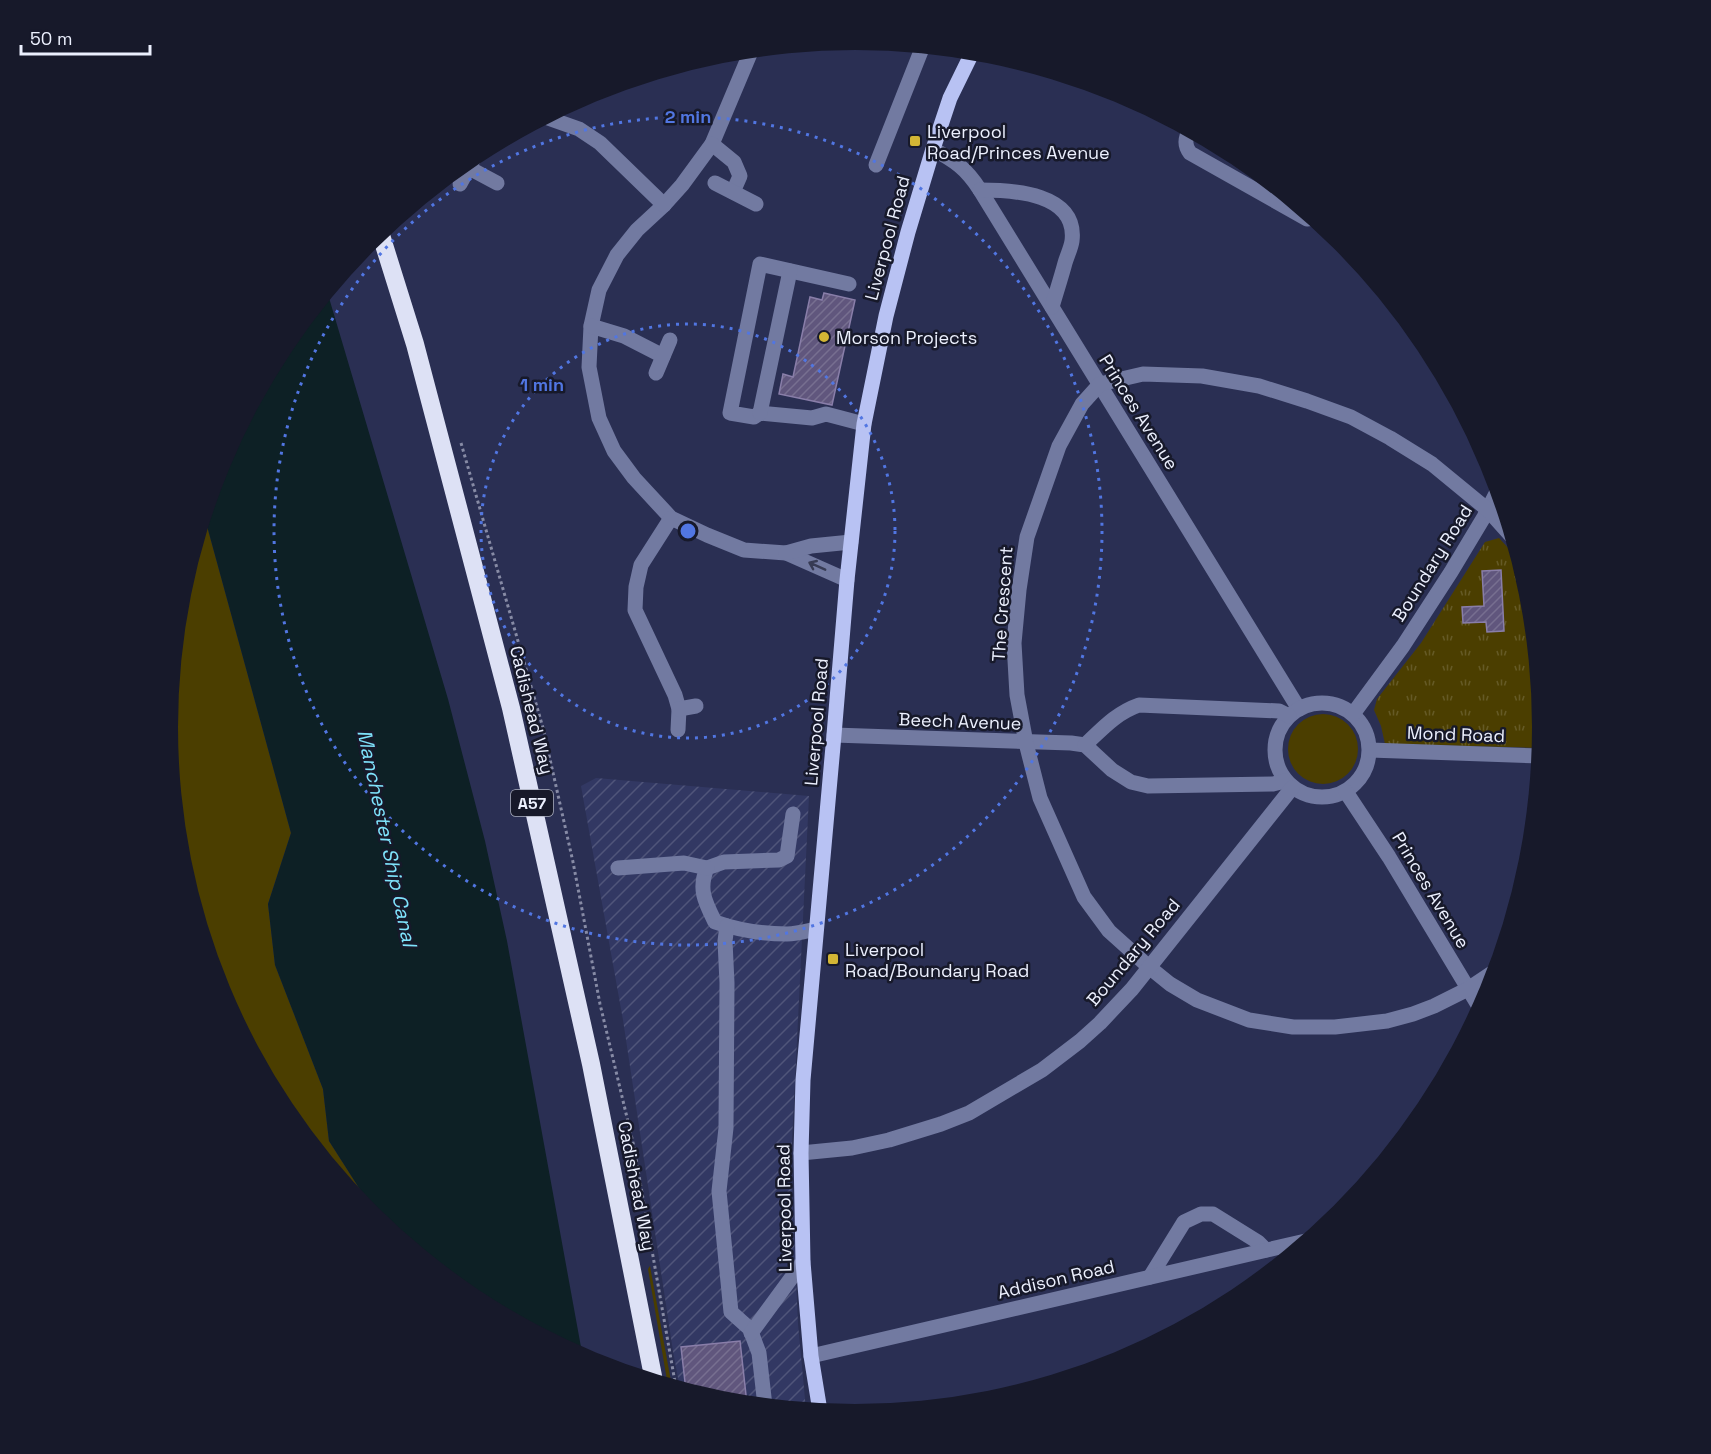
<svg xmlns="http://www.w3.org/2000/svg" width="1711" height="1454" font-family="'Space Grotesk',sans-serif">
	<style>
		.industrial { fill: url(#industrial-furrows) }
		.grass { fill: #4b3e00 }
		.park { fill: url(#park-tufts) }
		.water { fill: #0d2025 }
		.building { fill: url(#building-hatch); stroke: #897ea9; stroke-width: 1.5 }
		.lines { fill: none; stroke-linecap: round; stroke-linejoin: round }
		.path { stroke: #878ba5; stroke-width: 3; stroke-dasharray: 3 3; stroke-linecap: butt }
		.minor { stroke: #727aa1; stroke-width: 15 }
		.major { stroke: #b8c2f3; stroke-width: 15 }
		.highway { stroke: #dde1f5; stroke-width: 18 }
		.oneway { stroke: #373b54 }
		.ring { fill: none; stroke: #5176e2; stroke-width: 3; stroke-dasharray: 3 6 }
		.poi-dot { fill: #d3b635; stroke: #17192a; stroke-width: 2 }
		.labels { text-anchor: middle; dominant-baseline: central; stroke-width: 5; stroke-linejoin: round; paint-order: stroke }
		.shield { fill: #17192a; stroke: #acb0be; stroke-width: 1.5 }
		.shield-label { font-size: 16px; font-weight: bold; fill: #ecf0fe }
		.poi-label { font-size: 18px; fill: #ecf0fe; stroke: #17192a; text-anchor: start }
		.street-label { font-size: 18px; fill: #ecf0fe; stroke: #17192a }
		.water-label { font-size: 20px; font-style: italic; fill: #7fe3fc; stroke: #17192a }
		.centre { fill: #5176e2; stroke: #17192a; stroke-width: 3 }
		.ring-label { font-size: 18px; text-anchor: middle; font-weight: bold; fill: #5176e2; stroke: #17192a; stroke-width: 5; stroke-linejoin: round; paint-order: stroke }
	</style>
	<defs>
		<pattern id="industrial-furrows" width="10" height="10" patternUnits="userSpaceOnUse" patternTransform="scale(1.5)"><rect width="10" height="10" fill="#323863"/><path d="M-1 1l2-2M0 10L10 0M9 11l2-2" fill="none" stroke="#50557a"/></pattern>
		<pattern id="park-tufts" width="24" height="20" patternUnits="userSpaceOnUse" patternTransform="scale(1.5)"><rect width="24" height="20" fill="#4b3e00"/><path d="M3 7l-1-3M5 7V3M7 7l1-3M15 17l-1-3M17 17v-4M19 17l1-3" fill="none" stroke="#655a26"/></pattern>
		<pattern id="building-hatch" width="6" height="6" patternUnits="userSpaceOnUse" patternTransform="scale(1.5)"><rect width="6" height="6" fill="#60567d"/><path d="M-1 1l2-2M0 6l6-6M5 7l2-2" fill="none" stroke="#776f90"/></pattern>
	</defs>
	<rect width="100%" height="100%" fill="#2a2f53"/>
	<polygon class="industrial" points="596,778 809,796 791,1162 798,1324 806,1410 721,1402 680,1389 673,1351 623,1020 581,786"/>
	<g class="grass">
		<polygon points="204,515 291,833 268,904 275,965 323,1089 329,1141 382,1224 369,1213 283,1109 220,990 181,861 168,727 181,592"/>
		<circle cx="1323" cy="749" r="35"/>
		<polygon points="650,1266 672,1387 668,1386 648,1269"/>
	</g>
	<polygon class="park" points="1499,538 1521,562 1530,593 1543,727 1541,748 1385,744 1381,726 1374,710 1377,699 1421,643 1485,542"/>
	<polygon class="water" points="327,291 448,699 485,841 507,941 583,1358 473,1299 382,1224 329,1141 323,1089 275,965 268,904 291,833 204,515 220,463 284,344"/>
	<g class="building">
		<polygon points="824,293 855,300 832,405 779,394 783,374 793,377 810,297 822,300"/>
		<polygon points="1501,570 1504,631 1487,632 1486,622 1463,623 1462,607 1484,606 1482,571"/>
		<polygon points="740,1341 747,1404 721,1402 686,1391 681,1347"/>
	</g>
	<g class="lines">
		<g class="path">
			<polyline points="396,219 398,226"/>
			<polyline points="461,443 543,728 573,862 600,1004 634,1147 676,1388"/>
		</g>
		<g class="minor">
			<polyline points="752,49 712,144 682,185 664,205 637,230 617,255 599,290 591,326 589,367 599,418 614,451 634,478 671,518 707,535 744,550 786,553 847,580"/>
			<polyline points="545,117 579,129 600,143 664,205"/>
			<path d="M1190,130C1185,138 1184,145 1190,153L1307,219L1315,218"/>
			<polyline points="712,144 734,162 740,176 733,192"/>
			<path d="M933,149C955,161 966,168 980,190L1299,709"/>
			<polyline points="876,165 923,46"/>
			<polyline points="469,168 497,183"/>
			<polyline points="715,183 756,204"/>
			<polyline points="460,184 477,153"/>
			<path d="M980,190C1013,190 1078,193 1072,241C1071,248 1067,256 1065,263C1061,278 1056,293 1052,307"/>
			<polyline points="849,284 760,264 730,413 754,417 760,413 812,418 826,414 864,424"/>
			<polyline points="591,326 624,336 663,356"/>
			<polyline points="656,373 670,340"/>
			<polyline points="760,413 790,271"/>
			<polyline points="671,518 641,565 636,587 635,610 675,695 679,709 678,730"/>
			<polyline points="786,553 811,546 851,542"/>
			<circle cx="1322" cy="750" r="47"/>
			<polyline points="679,709 696,706"/>
			<polyline points="1353,714 1403,646 1451,572 1484,517 1499,488"/>
			<polyline points="834,735 1071,743 1085,745 1112,770 1131,782 1148,786 1273,784 1285,781"/>
			<path d="M1085,745C1102,729 1116,713 1139,705L1279,711L1289,716"/>
			<polyline points="1370,750 1541,756"/>
			<polyline points="1346,792 1389,857 1481,1010"/>
			<path d="M793,814L787,856L779,860L724,862L707,868C698,889 705,902 715,922C738,930 763,934 787,934C797,934 807,931 816,929"/>
			<polyline points="618,868 684,863 707,868"/>
			<polyline points="727,926 725,941 727,983 726,1128 719,1191 731,1312 750,1329 759,1353 765,1406"/>
			<polyline points="1498,969 1468,989 1434,1006 1413,1014 1387,1021 1335,1027 1293,1027 1249,1020 1197,1000 1170,984 1149,967 1109,931 1084,897 1040,798 1026,743 1017,695 1014,643 1019,590 1027,537 1059,446 1082,404 1100,384 1143,374 1202,376 1259,386 1307,401 1351,417 1390,438 1432,464 1488,510 1514,539"/>
			<polyline points="801,1153 852,1148 889,1140 941,1124 969,1113 1042,1070 1080,1041 1100,1023 1132,989 1292,788"/>
			<polyline points="1150,1277 1184,1222 1201,1214 1213,1214 1258,1242 1266,1250"/>
			<polyline points="751,1333 803,1262"/>
			<polyline points="811,1356 1310,1240"/>
		</g>
		<polyline class="major" points="820,1411 811,1356 803,1262 801,1153 803,1080 834,735 847,580 864,424 886,316 908,232 933,149 950,98 973,51"/>
		<polyline class="highway" points="380,232 415,344 511,708 591,1064 654,1381"/>
	</g>
	<defs><path id="oneway-shaft" d="M-6 0H5M1.5-3L5.5 0L1.5 3" fill="none" stroke-width="1.6" stroke-linecap="round" stroke-linejoin="round" transform="scale(1.5)"/></defs>
	<use class="oneway" href="#oneway-shaft" transform="translate(817 566) rotate(-156)"/>
	<g class="ring">
		<circle cx="688" cy="531" r="207"/>
		<circle cx="688" cy="531" r="414"/>
	</g>
	<g class="poi-dot">
		<rect x="909" y="135" width="12" height="12" rx="3"/>
		<circle cx="824" cy="337" r="6"/>
		<rect x="827" y="953" width="12" height="12" rx="3"/>
	</g>
	<g class="labels">
		<rect class="shield" x="511" y="790" width="42" height="26" rx="4.5"/>
		<g class="shield-label">
			<text x="532" y="803">A57</text>
		</g>
		<g class="poi-label">
			<text x="927" y="131">Liverpool<tspan x="927" dy="21">Road/Princes Avenue</tspan></text>
			<text x="836" y="337">Morson Projects</text>
			<text x="845" y="949">Liverpool<tspan x="845" dy="21">Road/Boundary Road</tspan></text>
		</g>
		<g class="street-label">
			<text transform="translate(887 238) rotate(-75)">Liverpool Road</text>
			<text transform="translate(1139 412) rotate(58)">Princes Avenue</text>
			<text transform="translate(1432 563) rotate(-58)">Boundary Road</text>
			<text transform="translate(1002 604) rotate(-86)">The Crescent</text>
			<text transform="translate(532 710) rotate(76)">Cadishead Way</text>
			<text transform="translate(960 721) rotate(2)">Beech Avenue</text>
			<text transform="translate(816 722) rotate(-85)">Liverpool Road</text>
			<text transform="translate(1456 734) rotate(2)">Mond Road</text>
			<text transform="translate(1431 890) rotate(59)">Princes Avenue</text>
			<text transform="translate(1133 952) rotate(-50)">Boundary Road</text>
			<text transform="translate(637 1186) rotate(79)">Cadishead Way</text>
			<text transform="translate(784 1208) rotate(-91)">Liverpool Road</text>
			<text transform="translate(1056 1279) rotate(-13)">Addison Road</text>
		</g>
		<g class="water-label">
			<text transform="translate(387 838) rotate(78)">Manchester Ship Canal</text>
		</g>
	</g>
	<path d="M0 0H1711V1454H0ZM178 727a677 677 0 1 1 1354 0a677 677 0 1 1-1354 0Z" fill="#17192a" fill-rule="evenodd"/>
	<circle cx="688" cy="531" r="9" class="centre"/>
	<g class="ring-label">
		<text x="688" y="123">2 min</text>
		<text x="542" y="391">1 min</text>
	</g>
	<path d="M21 45v9h129v-9" fill="none" stroke="#ecf0fe" stroke-width="3"/>
	<text x="30" y="45" font-size="18" fill="#ecf0fe" stroke="#17192a" stroke-width="4.5" paint-order="stroke">50 m</text>
</svg>
